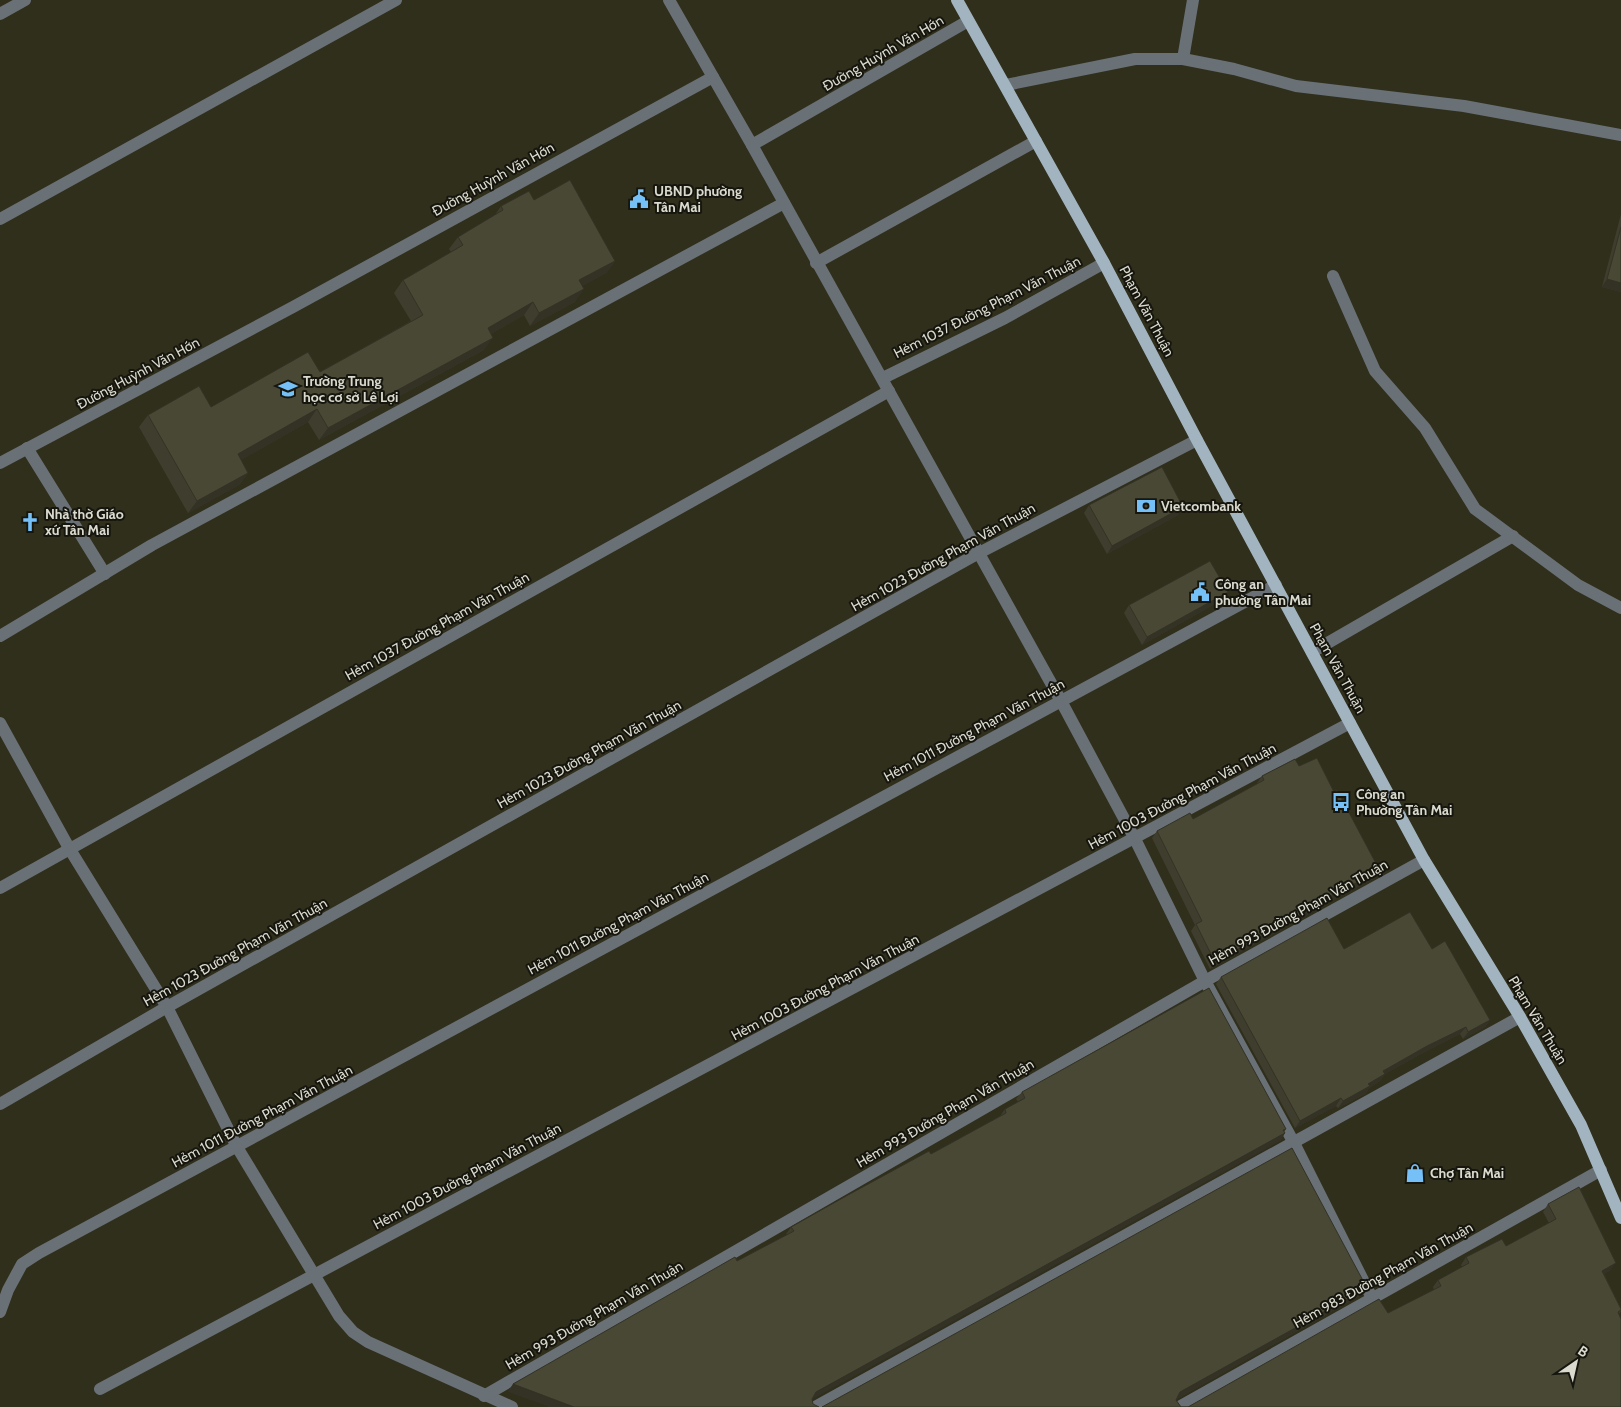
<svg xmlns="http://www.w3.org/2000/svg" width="1621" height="1407" font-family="Cabin,sans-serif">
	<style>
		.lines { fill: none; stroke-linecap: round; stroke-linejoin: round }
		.minor { stroke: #697177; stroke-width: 12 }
		.major { stroke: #a3b4c1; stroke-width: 12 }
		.wall { fill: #3f3e2e }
		.shaded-wall { fill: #333225 }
		.building { fill: #494835; stroke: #333225 }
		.labels { text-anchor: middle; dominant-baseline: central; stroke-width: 4; stroke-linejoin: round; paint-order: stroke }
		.street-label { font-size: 14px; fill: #dadacf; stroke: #17160e }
		.poi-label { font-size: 14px; font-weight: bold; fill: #dadacf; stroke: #17160e; text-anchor: start }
	</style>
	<rect width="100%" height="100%" fill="#302f1c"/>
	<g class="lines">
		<g class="minor">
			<polyline points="669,0 713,77"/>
			<polyline points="0,14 25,0"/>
			<polyline points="1183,59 1193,0"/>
			<polyline points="1006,85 1135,59 1183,59 1234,69 1296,86 1464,106 1621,135"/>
			<polyline points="752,145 1061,701 1135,839 1205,981 1294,1143 1372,1298"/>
			<polyline points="0,219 396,0"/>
			<polyline points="816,263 1036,141"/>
			<polyline points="1333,276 1375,371 1425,428 1475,509 1578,585 1621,608"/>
			<polyline points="883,378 1005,318 1104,263"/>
			<polyline points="27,448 105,574"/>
			<polyline points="0,463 293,307 713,77 752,145 968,21"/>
			<polyline points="0,636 152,545 784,203"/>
			<polyline points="1312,652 1513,536"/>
			<polyline points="0,723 69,848 167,1007 237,1147 339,1316 353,1332 368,1342 512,1407"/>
			<polyline points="0,888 889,391"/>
			<polyline points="0,1104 167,1007 977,554 1197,440"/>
			<polyline points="0,1312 8,1290 22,1264 39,1253 1276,585"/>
			<polyline points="100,1389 1350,723"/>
			<polyline points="484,1396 1205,981 1424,860"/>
			<polyline points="815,1407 1520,1017"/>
			<polyline points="1179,1407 1601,1170"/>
		</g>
		<polyline class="major" points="957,0 1104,263 1197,440 1424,860 1520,1017 1581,1125 1621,1218"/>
	</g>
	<g class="wall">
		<polygon points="534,200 615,261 606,273 582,286 575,302 530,326 524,315 491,334 484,350 319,440 308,422 241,460 248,473 239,485 188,513 139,427 148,415 211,407 320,372 411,321 394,293 403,280 451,252 449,249 458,237 495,215 501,206"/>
		<polygon points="1621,214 1621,292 1602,287"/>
		<polygon points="1089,505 1178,515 1107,554 1084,513"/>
		<polygon points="1222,600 1142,645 1124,613 1129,605"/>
		<polygon points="1299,766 1334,792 1380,871 1375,878 1317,908 1314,911 1210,969 1191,931 1195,925 1152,838 1157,831 1193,819 1257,784 1257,783 1262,776"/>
		<polygon points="1344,949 1432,949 1490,1020 1485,1027 1463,1039 1460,1034 1421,1054 1385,1074 1380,1081 1369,1088 1365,1094 1338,1108 1336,1106 1295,1128 1216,984 1221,977"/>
		<polygon points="1022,1092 1284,1132 1285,1133 1280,1141 508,1392 513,1384 737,1261 787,1235 786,1234 791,1227 931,1154 1000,1116 1005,1109 1018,1102 1016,1099"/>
		<polygon points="1548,1204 1611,1270 1604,1274 1621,1309 1621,1311 1619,1314 1621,1407 822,1407 1367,1288 1361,1295 1177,1399 1176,1400 1181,1407 1188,1407 1388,1313 1434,1290 1433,1287 1438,1280 1462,1267 1461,1265 1466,1257 1506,1246 1549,1223 1543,1212"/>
	</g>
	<g class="shaded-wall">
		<polygon points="615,261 606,273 570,293 579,280"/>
		<polygon points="1607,279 1621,283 1621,292 1602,287"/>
		<polygon points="584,289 575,302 530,326 539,313"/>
		<polygon points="533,302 524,315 479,341 488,328"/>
		<polygon points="493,338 484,350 319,440 328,428"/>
		<polygon points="317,409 308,422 229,467 238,454"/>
		<polygon points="248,473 239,485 188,513 197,501"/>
		<polygon points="1183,507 1178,515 1107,554 1112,546"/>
		<polygon points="1228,592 1222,600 1142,645 1147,637"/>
		<polygon points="1380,871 1375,878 1317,908 1314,911 1210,969 1215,962 1318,902"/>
		<polygon points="1490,1020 1485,1027 1463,1039 1468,1032"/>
		<polygon points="1466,1027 1460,1034 1421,1054 1385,1074 1380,1081 1369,1088 1365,1094 1338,1108 1343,1101 1368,1084 1383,1071 1427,1046"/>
		<polygon points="1341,1098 1336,1106 1295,1128 1300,1121"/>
		<polygon points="1286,1129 1282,1135 1285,1133 1280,1141 811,1400 816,1392"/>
		<polygon points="1616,1263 1611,1270 1597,1278 1602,1271"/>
		<polygon points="1367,1288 1361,1295 1175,1400 1180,1392"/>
		<polygon points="513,1384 574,1407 549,1407 508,1392"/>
	</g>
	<g class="building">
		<polygon points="570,180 615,261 579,280 584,289 539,313 533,302 488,328 493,338 328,428 317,409 238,454 248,473 197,501 148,415 199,386 211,407 308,352 320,372 423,315 403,280 463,245 458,237 503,210 501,206 529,191 534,200"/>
		<polygon points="1621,227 1621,283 1607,279"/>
		<polygon points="1162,467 1183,507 1112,546 1089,505"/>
		<polygon points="1210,561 1228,592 1147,637 1129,605"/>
		<polygon points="1317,758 1334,792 1337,790 1380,871 1318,902 1319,904 1215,962 1196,924 1202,921 1157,831 1190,813 1193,819 1264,780 1262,776 1295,759 1299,766"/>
		<polygon points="1410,912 1432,949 1445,941 1490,1020 1468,1032 1466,1027 1427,1046 1383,1071 1385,1074 1368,1084 1370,1086 1343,1101 1341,1098 1300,1121 1221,977 1327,918 1344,949"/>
		<polygon points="1209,988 1286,1129 1283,1130 1285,1133 816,1392 812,1399 813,1404 819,1407 574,1407 513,1384 735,1257 737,1261 794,1231 791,1227 848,1195 929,1151 931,1154 1006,1113 1005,1109 1025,1098 1022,1092"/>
		<polygon points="1292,1148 1367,1288 1180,1392 1176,1400 1181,1407 1188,1407 1379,1299 1388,1313 1441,1286 1438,1280 1469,1263 1466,1257 1502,1239 1506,1246 1556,1219 1548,1204 1579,1187 1616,1263 1602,1271 1621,1309 1621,1310 1618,1312 1621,1319 1621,1407 822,1407"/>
	</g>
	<defs>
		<g id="civic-bare" transform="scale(1.5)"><path d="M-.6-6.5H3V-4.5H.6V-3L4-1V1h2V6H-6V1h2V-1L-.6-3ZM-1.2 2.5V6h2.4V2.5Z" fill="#75c0f6" stroke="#17160e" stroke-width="2.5" paint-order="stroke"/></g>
		<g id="school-bare" transform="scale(1.5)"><path d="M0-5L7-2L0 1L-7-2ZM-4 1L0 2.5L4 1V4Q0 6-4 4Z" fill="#75c0f6" stroke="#17160e" stroke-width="2.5" paint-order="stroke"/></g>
		<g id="bank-bare" transform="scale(1.5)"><path d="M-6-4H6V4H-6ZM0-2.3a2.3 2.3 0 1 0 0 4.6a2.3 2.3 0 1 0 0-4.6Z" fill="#75c0f6" stroke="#17160e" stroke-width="2.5" paint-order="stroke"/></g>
		<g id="church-bare" transform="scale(1.5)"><path d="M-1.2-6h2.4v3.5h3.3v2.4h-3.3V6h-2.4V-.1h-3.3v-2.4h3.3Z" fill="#75c0f6" stroke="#17160e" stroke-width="2.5" paint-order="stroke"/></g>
		<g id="bus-bare" transform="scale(1.5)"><path d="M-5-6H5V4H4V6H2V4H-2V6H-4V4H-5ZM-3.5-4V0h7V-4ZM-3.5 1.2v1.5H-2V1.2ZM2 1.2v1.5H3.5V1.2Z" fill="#75c0f6" stroke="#17160e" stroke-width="2.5" paint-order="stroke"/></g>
		<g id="shop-bare" transform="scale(1.5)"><path d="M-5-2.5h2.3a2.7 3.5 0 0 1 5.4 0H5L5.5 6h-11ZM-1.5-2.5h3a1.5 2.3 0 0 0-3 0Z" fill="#75c0f6" stroke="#17160e" stroke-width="2.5" paint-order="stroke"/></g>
	</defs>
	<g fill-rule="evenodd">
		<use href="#civic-bare" x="639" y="199"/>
		<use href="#school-bare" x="288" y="389"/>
		<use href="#bank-bare" x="1146" y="506"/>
		<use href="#church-bare" x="30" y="522"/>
		<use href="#civic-bare" x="1200" y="592"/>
		<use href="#bus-bare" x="1341" y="802"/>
		<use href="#shop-bare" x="1415" y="1173"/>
	</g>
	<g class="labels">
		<g class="street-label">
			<text transform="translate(883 53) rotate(-30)">Đường Huỳnh Văn Hớn</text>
			<text transform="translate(493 179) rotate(-29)">Đường Huỳnh Văn Hớn</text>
			<text transform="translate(987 307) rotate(-27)">Hẻm 1037 Đường Phạm Văn Thuận</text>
			<text transform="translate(1147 311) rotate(62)">Phạm Văn Thuận</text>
			<text transform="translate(138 373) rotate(-28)">Đường Huỳnh Văn Hớn</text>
			<text transform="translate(943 557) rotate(-29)">Hẻm 1023 Đường Phạm Văn Thuận</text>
			<text transform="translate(437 626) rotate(-29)">Hẻm 1037 Đường Phạm Văn Thuận</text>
			<text transform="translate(1338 668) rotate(61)">Phạm Văn Thuận</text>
			<text transform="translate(974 730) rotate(-28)">Hẻm 1011 Đường Phạm Văn Thuận</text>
			<text transform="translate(589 754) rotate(-29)">Hẻm 1023 Đường Phạm Văn Thuận</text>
			<text transform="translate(1182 796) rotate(-28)">Hẻm 1003 Đường Phạm Văn Thuận</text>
			<text transform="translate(1298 912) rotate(-29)">Hẻm 993 Đường Phạm Văn Thuận</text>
			<text transform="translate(618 923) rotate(-28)">Hẻm 1011 Đường Phạm Văn Thuận</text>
			<text transform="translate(235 952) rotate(-29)">Hẻm 1023 Đường Phạm Văn Thuận</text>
			<text transform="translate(825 987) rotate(-28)">Hẻm 1003 Đường Phạm Văn Thuận</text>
			<text transform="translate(1538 1020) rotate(59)">Phạm Văn Thuận</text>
			<text transform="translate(945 1113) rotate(-30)">Hẻm 993 Đường Phạm Văn Thuận</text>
			<text transform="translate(262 1116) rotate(-28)">Hẻm 1011 Đường Phạm Văn Thuận</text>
			<text transform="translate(467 1176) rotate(-28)">Hẻm 1003 Đường Phạm Văn Thuận</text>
			<text transform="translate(1383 1275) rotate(-29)">Hẻm 983 Đường Phạm Văn Thuận</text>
			<text transform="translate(594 1315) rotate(-30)">Hẻm 993 Đường Phạm Văn Thuận</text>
		</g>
		<g class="poi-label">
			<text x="654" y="191">UBND phường<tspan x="654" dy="16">Tân Mai</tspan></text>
			<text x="303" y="381">Trường Trung<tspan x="303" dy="16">học cơ sở Lê Lợi</tspan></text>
			<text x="1161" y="506">Vietcombank</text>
			<text x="45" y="514">Nhà thờ Giáo<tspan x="45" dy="16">xứ Tân Mai</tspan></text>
			<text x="1215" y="584">Công an<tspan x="1215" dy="16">phường Tân Mai</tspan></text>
			<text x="1356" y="794">Công an<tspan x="1356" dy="16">Phường Tân Mai</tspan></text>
			<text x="1430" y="1173">Chợ Tân Mai</text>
		</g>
	</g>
	<g transform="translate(1576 1362) rotate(34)" stroke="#17160e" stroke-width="4" paint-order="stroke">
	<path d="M0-4L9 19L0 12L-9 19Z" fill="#dadacf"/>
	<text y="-8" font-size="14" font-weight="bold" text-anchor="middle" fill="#dadacf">B</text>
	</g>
</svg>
